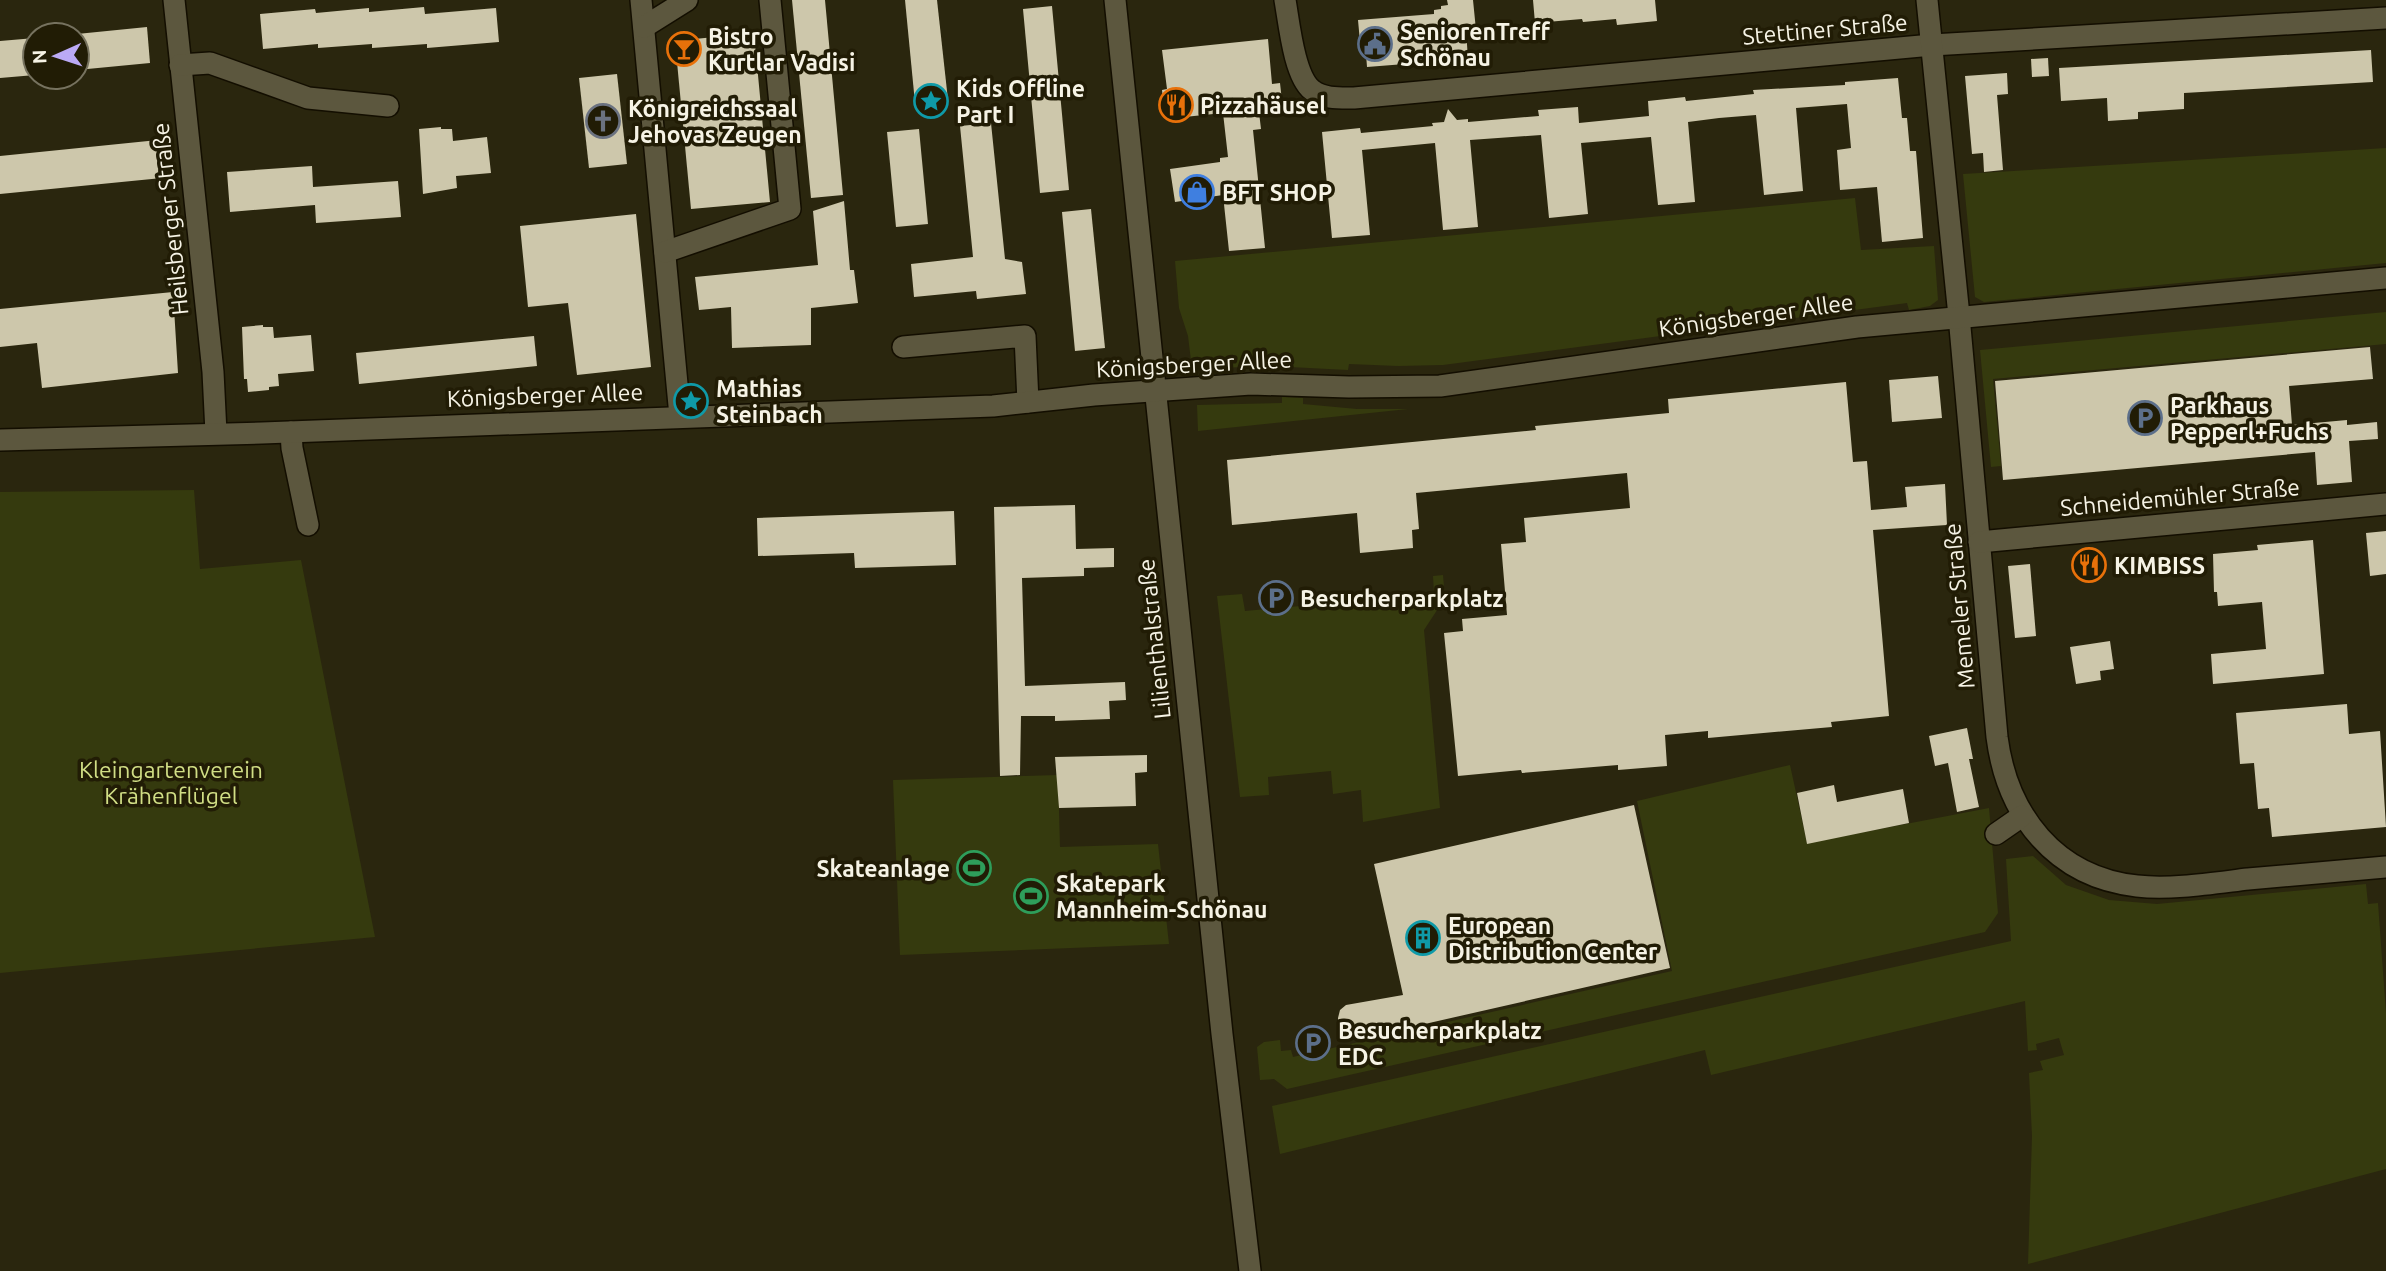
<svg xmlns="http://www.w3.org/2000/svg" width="2386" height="1271" font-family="Ubuntu,sans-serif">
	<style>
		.green { fill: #353a0e }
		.building { fill: #cdc7ab }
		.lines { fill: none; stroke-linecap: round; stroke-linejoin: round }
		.minor-casing { stroke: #130e00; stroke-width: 24 }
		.minor { stroke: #5c573e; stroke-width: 21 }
		.labels { text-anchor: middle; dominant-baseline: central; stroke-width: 7; stroke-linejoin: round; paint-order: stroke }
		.street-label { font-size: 23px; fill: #f6f3e5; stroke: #211c05 }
		.poi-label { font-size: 23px; font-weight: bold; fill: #f6f3e5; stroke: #211c05; text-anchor: start }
		.park-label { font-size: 23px; fill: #d1de85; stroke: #211c05 }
	</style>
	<rect width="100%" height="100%" fill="#2a260e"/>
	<g class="green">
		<polygon points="2386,148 2386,263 1984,302 1975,297 1963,174"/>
		<polygon points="1855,198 1861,250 1934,246 1938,300 1930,306 1909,310 1907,303 1443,365 1398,366 1349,364 1348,370 1270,366 1192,369 1188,336 1179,308 1175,261"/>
		<polygon points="2386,312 2386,344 1993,379 2001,466 1991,467 1980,350"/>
		<polygon points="1282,397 1303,398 1303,404 1357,409 1408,409 1198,431 1197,405 1282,403"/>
		<polygon points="194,490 200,569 301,560 375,937 0,973 0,492"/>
		<polygon points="1443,575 1445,598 1424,630 1440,808 1363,822 1361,790 1333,794 1331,771 1268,777 1269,795 1240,797 1217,596 1242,594 1245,611 1434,594 1433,576"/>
		<polygon points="1790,765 1807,843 1989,808 1998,913 1985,932 1287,1089 1274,1079 1260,1080 1257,1047 1264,1042 1280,1040 1281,1051 1291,1050 1293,1057 1672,971 1637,801"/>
		<polygon points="1058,775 1060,847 1158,844 1169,944 900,955 893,780"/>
		<polygon points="2033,856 2066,885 2109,900 2157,904 2366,884 2368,904 2378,903 2386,1013 2386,1169 2028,1264 2032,1136 2029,1073 2043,1070 2040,1061 2064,1055 2059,1038 2036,1044 2037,1050 2028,1051 2025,1001 1711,1075 1705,1050 1280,1154 1272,1106 2011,941 2006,859"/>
	</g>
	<g class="building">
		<polygon points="792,0 825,0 843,195 811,198"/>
		<polygon points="905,0 937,0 948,100 915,103"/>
		<polygon points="1447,0 1473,0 1476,30 1466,30 1468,59 1367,67 1365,41 1360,42 1358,20 1434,14 1434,10 1441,9 1441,6 1448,5"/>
		<polygon points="1533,0 1655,0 1657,21 1617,25 1616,19 1583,22 1582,19 1535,23"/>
		<polygon points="1052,6 1069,190 1040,193 1023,9"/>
		<polygon points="424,7 425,14 496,8 499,42 427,48 427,44 372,48 372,44 318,48 318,44 263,49 260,14 315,9 316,13 369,8 369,12"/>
		<polygon points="147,27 150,63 77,70 77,34"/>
		<polygon points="754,33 770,202 691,209 675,41"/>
		<polygon points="35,38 35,75 0,78 0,41"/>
		<polygon points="1268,39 1272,84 1280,83 1282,101 1258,104 1261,129 1253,130 1265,248 1229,251 1223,195 1175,202 1170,169 1220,162 1220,158 1228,157 1223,113 1165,119 1162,90 1167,89 1162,50"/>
		<polygon points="2371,50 2373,82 2184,93 2184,109 2138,112 2138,119 2108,121 2107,98 2061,101 2059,68"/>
		<polygon points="2048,58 2049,76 2032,77 2031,59"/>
		<polygon points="2007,73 2008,94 1997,95 2003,170 1984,172 1983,153 1972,154 1965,76"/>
		<polygon points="617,74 627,164 589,168 579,78"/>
		<polygon points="1898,78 1902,118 1907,118 1910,151 1916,151 1923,238 1882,242 1877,187 1840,190 1837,150 1851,148 1847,104 1796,108 1803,191 1764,195 1756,115 1719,118 1688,122 1695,202 1658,205 1651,137 1581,143 1588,214 1549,218 1541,135 1470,140 1478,227 1443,230 1435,143 1362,150 1370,235 1332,238 1322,132 1360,128 1361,133 1433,126 1432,123 1444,122 1448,109 1457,120 1468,119 1468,122 1539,116 1538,110 1578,107 1579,123 1649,116 1648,101 1685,97 1686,101 1754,94 1753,90 1845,85 1845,82"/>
		<polygon points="991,123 1005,259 1022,262 1026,294 977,299 976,291 914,297 911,264 973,257 960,126"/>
		<polygon points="441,127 441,129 452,129 453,141 487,137 491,173 456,176 457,188 423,194 419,129"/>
		<polygon points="919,129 928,224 896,227 887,132"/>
		<polygon points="158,140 162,178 0,194 0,156"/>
		<polygon points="312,166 313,187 398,181 401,217 316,223 315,205 230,212 227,172"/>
		<polygon points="844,201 850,270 854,270 858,303 811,308 811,345 732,348 731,307 699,310 695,277 818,265 813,211"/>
		<polygon points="1091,209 1105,348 1075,351 1062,212"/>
		<polygon points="636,214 651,367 577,375 568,303 528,307 520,226"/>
		<polygon points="173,292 178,373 42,388 37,343 0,347 0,309"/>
		<polygon points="263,325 263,327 273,327 274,338 311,335 314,371 278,374 279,386 269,387 269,390 248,392 247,379 244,379 242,327"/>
		<polygon points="534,336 537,366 359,384 356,353"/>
		<polygon points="2370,347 2373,379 2289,386 2292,425 2347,420 2347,425 2377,422 2378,439 2349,441 2352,482 2317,485 2315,452 2003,480 1995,381"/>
		<polygon points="1938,376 1942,418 1892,422 1889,380"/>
		<polygon points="1846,382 1853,462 1867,461 1871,510 1907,507 1905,487 1945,484 1947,525 1873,530 1889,716 1831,722 1832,727 1708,738 1708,731 1665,735 1667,766 1618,770 1618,765 1522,773 1521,770 1458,776 1444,633 1463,631 1462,619 1507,615 1501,544 1526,542 1524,518 1630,508 1627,473 1416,493 1419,529 1412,530 1413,548 1360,553 1357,513 1232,525 1227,460 1536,430 1535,426 1669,413 1668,399"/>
		<polygon points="1075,505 1076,549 1114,548 1114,567 1084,568 1084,576 1022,578 1025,686 1125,682 1126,700 1109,701 1110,719 1055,721 1055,716 1021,716 1020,775 1000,776 994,507"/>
		<polygon points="954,511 956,565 855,568 854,553 758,556 757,518"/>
		<polygon points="2386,531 2386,574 2370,576 2366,533"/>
		<polygon points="2313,540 2324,674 2213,684 2211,654 2266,649 2262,602 2218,606 2217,592 2214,592 2213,554 2258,550 2257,545"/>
		<polygon points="2030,564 2036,636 2015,638 2008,566"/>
		<polygon points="2110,641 2114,669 2100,671 2101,680 2076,684 2070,647"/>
		<polygon points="2347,704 2349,734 2380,731 2386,827 2272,837 2269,808 2258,809 2254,763 2240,764 2236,713"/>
		<polygon points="1967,728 1973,759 1969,759 1979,807 1957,812 1948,763 1935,766 1929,736"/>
		<polygon points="1147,755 1147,772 1135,773 1136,806 1059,808 1055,757"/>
		<polygon points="1834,785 1837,802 1903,789 1909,823 1807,844 1797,793"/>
		<polygon points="1634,805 1670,968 1381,1034 1380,1030 1357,1038 1349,1037 1343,1033 1338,1025 1338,1018 1340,1010 1346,1005 1403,995 1374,864"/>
	</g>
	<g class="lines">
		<g class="minor-casing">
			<g id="minor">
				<polyline points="174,0 213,372 216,433"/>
				<polyline points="641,0 680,416"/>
				<polyline points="1115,0 1222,1034 1250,1271"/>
				<path d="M1285,0C1289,22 1294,76 1312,90C1323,99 1340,98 1354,98L1932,45L2386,18"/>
				<path d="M1927,0L1959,316L1997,737C2007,815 2055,877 2137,886C2171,890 2214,883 2248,879C2294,875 2340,871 2386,867"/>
				<polyline points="644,27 687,0"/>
				<polyline points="180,65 210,63 308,98 388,106"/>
				<polyline points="665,252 790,209 770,0"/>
				<polyline points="903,347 1025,336 1028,402"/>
				<polyline points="291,432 292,448 308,525"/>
				<polyline points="0,440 262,433 993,406 1094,395 1251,384 1349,387 1440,386 1857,327 2386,278"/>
				<polyline points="1979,542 2386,504"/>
				<polyline points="1996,834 2022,816"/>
			</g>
		</g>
		<use href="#minor" class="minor"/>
	</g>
	<defs>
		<g id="civic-ring" transform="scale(1.75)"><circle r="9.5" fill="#211c05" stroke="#5c6f8a" stroke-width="1.5"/><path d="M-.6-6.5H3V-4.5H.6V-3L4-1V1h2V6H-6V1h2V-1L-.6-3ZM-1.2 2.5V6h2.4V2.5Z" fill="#5c6f8a"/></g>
		<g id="bar-ring" transform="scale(1.75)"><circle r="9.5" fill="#211c05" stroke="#e8710a" stroke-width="1.5"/><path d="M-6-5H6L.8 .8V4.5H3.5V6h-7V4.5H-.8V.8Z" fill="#e8710a"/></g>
		<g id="sight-ring" transform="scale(1.75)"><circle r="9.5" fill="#211c05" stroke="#0f9aa8" stroke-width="1.5"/><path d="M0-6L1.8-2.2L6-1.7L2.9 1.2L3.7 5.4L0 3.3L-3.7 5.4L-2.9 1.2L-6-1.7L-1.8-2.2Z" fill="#0f9aa8"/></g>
		<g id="restaurant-ring" transform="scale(1.75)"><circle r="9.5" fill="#211c05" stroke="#e8710a" stroke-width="1.5"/><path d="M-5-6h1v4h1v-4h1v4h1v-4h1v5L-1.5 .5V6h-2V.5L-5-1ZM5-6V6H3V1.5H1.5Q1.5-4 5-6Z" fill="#e8710a"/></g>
		<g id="church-ring" transform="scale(1.75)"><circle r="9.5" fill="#211c05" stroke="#6b7280" stroke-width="1.5"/><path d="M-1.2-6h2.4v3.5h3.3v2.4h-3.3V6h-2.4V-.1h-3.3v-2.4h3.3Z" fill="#6b7280"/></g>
		<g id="shop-ring" transform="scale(1.75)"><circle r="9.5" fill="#211c05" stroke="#3f7fe0" stroke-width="1.5"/><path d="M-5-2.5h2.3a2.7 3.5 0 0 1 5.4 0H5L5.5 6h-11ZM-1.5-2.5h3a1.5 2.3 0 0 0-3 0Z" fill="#3f7fe0"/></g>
		<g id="parking-ring" transform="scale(1.75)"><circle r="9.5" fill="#211c05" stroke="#5c6f8a" stroke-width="1.5"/><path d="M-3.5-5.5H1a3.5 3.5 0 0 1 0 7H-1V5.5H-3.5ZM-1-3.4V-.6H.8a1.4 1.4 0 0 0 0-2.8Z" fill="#5c6f8a"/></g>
		<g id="stadium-ring" transform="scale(1.75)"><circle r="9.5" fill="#211c05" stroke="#2e9e5b" stroke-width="1.5"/><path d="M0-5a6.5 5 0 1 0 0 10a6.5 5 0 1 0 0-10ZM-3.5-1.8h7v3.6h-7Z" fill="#2e9e5b"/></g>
		<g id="building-ring" transform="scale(1.75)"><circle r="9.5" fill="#211c05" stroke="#0f9aa8" stroke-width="1.5"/><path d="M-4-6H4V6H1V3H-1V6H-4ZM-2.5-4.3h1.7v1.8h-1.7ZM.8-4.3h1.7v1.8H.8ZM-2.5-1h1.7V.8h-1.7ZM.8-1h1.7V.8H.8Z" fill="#0f9aa8"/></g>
	</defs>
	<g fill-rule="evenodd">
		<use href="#civic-ring" x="1375" y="44"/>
		<use href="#bar-ring" x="684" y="49"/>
		<use href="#sight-ring" x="931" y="101"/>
		<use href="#restaurant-ring" x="1176" y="105"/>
		<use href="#church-ring" x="603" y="121"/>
		<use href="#shop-ring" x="1197" y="192"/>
		<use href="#sight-ring" x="691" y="401"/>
		<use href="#parking-ring" x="2145" y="418"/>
		<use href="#restaurant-ring" x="2089" y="565"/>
		<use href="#parking-ring" x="1276" y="598"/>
		<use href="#stadium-ring" x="974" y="868"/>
		<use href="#stadium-ring" x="1031" y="896"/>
		<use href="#building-ring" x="1423" y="938"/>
		<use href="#parking-ring" x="1313" y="1043"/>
	</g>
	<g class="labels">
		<g class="street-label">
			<text transform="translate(1825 29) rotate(-5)">Stettiner Straße</text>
			<text transform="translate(170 219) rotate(-96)">Heilsberger Straße</text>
			<text transform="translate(1756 315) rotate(-8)">Königsberger Allee</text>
			<text transform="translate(1194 364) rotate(-3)">Königsberger Allee</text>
			<text transform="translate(545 395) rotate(-2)">Königsberger Allee</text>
			<text transform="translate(2180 497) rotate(-5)">Schneidemühler Straße</text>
			<text transform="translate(1959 606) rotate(-95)">Memeler Straße</text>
			<text transform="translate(1154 639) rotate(-96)">Lilienthalstraße</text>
		</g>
		<g class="poi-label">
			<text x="1400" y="31">SeniorenTreff<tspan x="1400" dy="26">Schönau</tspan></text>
			<text x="708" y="36">Bistro<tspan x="708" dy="26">Kurtlar Vadisi</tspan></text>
			<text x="956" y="88">Kids Offline<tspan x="956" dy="26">Part I</tspan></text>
			<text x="1200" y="105">Pizzahäusel</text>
			<text x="628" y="108">Königreichssaal<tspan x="628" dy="26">Jehovas Zeugen</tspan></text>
			<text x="1222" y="192">BFT SHOP</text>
			<text x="716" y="388">Mathias<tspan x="716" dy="26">Steinbach</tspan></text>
			<text x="2170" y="405">Parkhaus<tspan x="2170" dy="26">Pepperl+Fuchs</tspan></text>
			<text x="2114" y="565">KIMBISS</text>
			<text x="1300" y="598">Besucherparkplatz</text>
			<text x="950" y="868" text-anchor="end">Skateanlage</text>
			<text x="1056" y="883">Skatepark<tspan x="1056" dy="26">Mannheim-Schönau</tspan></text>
			<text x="1448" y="925">European<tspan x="1448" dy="26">Distribution Center</tspan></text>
			<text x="1338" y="1030">Besucherparkplatz<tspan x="1338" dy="26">EDC</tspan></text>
		</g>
		<g class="park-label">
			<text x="171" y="769">Kleingartenverein<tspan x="171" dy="26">Krähenflügel</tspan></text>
		</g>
	</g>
	<g transform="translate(56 56) rotate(267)"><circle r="33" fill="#211c05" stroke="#76725f" stroke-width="2"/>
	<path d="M0-5L12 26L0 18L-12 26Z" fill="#bbaaf6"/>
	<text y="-10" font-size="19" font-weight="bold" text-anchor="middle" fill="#f6f3e5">N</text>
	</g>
</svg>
